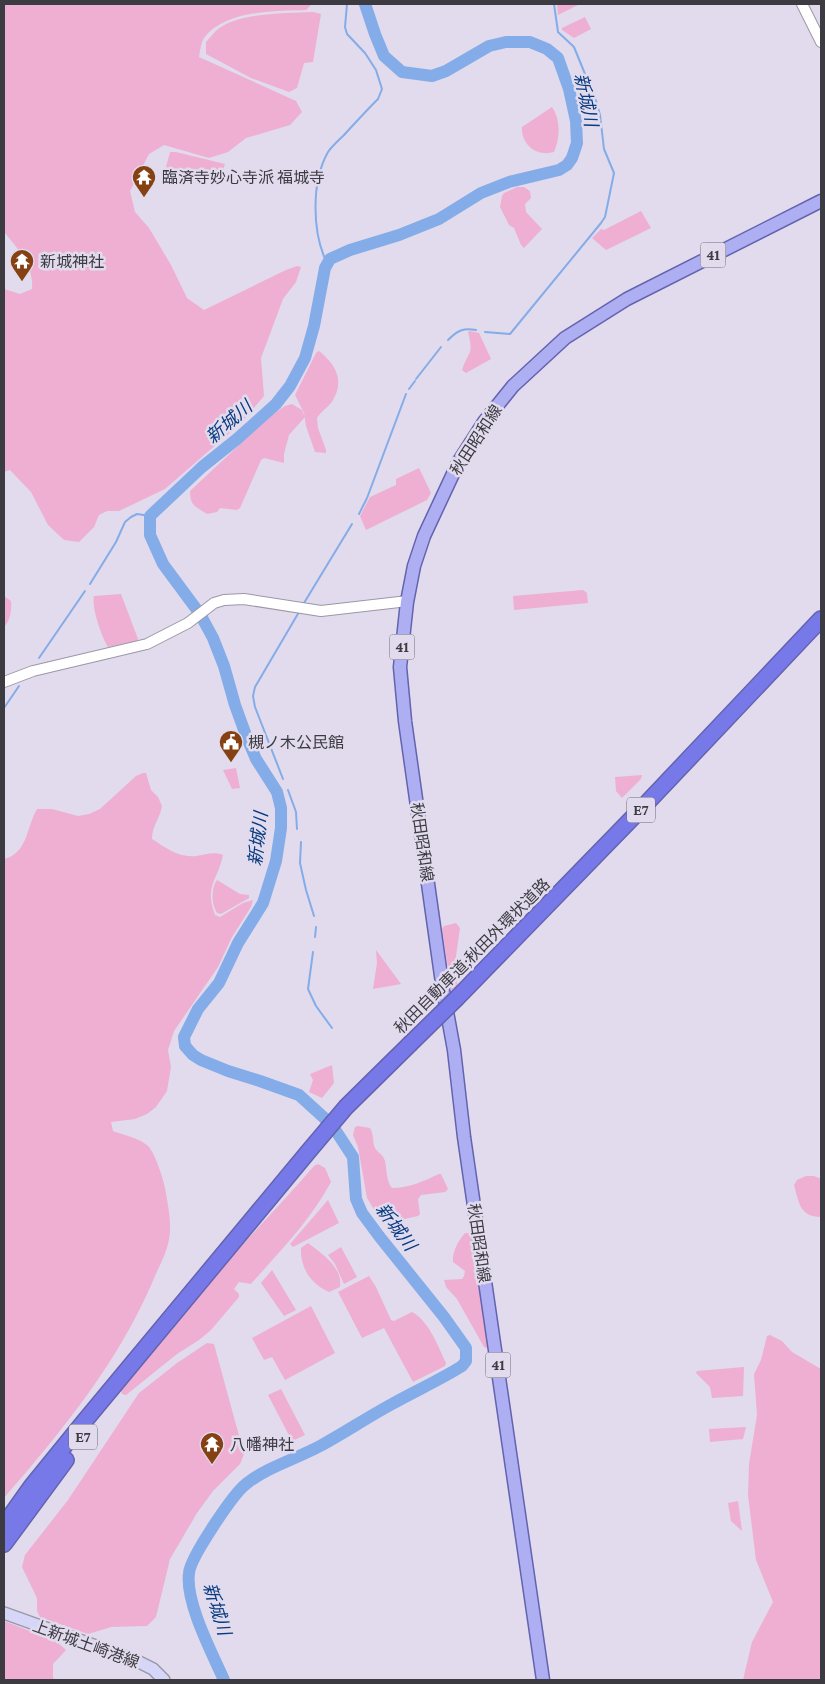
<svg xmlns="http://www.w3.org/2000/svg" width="825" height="1684" font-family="'Crimson Pro','Noto Sans JP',serif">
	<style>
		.green { fill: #eeafd2 }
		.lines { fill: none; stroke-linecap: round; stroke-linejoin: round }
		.stream { stroke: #84ace8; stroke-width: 2 }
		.river { stroke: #84ace8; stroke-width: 12 }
		.tertiary-casing { stroke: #9c97a7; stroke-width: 12 }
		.secondary-casing { stroke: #9c97a7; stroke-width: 14 }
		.primary-casing { stroke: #6363af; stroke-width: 15 }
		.motorway-casing { stroke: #6363af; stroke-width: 18 }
		.tertiary { stroke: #fff; stroke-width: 10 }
		.secondary { stroke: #d6d7f8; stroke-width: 11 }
		.primary { stroke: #aeaff2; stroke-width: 12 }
		.motorway { stroke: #7879e9; stroke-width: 15 }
		.motorway-bridge-casing { stroke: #6363af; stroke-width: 18; stroke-linecap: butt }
		.motorway-bridge { stroke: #7879e9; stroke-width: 15 }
		.labels { text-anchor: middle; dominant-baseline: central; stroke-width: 5; stroke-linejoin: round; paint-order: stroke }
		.shield { fill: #e1dbed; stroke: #6e6b75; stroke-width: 1 }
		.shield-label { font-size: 15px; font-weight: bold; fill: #3d3b42 }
		.poi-label { font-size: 16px; fill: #3d3b42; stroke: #e1dbed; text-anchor: start }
		.street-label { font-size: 16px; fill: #3d3b42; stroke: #e1dbed }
		.water-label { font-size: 18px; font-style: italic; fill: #083b81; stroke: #e1dbed }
	</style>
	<rect width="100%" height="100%" fill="#e1dbed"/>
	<g class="green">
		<path d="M4,4H312L306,10C275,11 225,10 204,38C201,42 200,51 199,57L296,101L302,112L290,125L246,138L228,152L209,158L164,145L149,154L130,191L135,212L149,228L171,265L187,298L204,310L286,270L297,266L301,267L296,282L283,299L261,358L264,396L241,423L165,489L119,511H107L99,515L94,527L79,542L64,540L48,525L31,492L10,470L4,472V289L20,294L32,289C34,266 18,249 4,232Z"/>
		<polygon points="557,4 580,4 558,15"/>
		<path d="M313,12L321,14L313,62L304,63L297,88L289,92L251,78L206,54V42C211,37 216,29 223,26C243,13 289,13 313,12Z"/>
		<polygon points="585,17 591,29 574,38 562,30 562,28"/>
		<path d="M552,107C561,120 560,138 554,152C537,157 521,145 522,127Z"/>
		<polygon points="170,152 176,152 225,164 221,175 218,176 208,174 202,178 198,178 170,170 166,167"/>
		<polygon points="517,187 524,187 530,191 531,198 525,204 526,212 542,229 524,248 521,245 514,228 509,225 500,207 502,196 504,193"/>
		<polygon points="641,211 651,228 606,250 592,238 601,229 604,230"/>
		<path d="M470,331L479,333L491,359L466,373L462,370C469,349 474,356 468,332Z"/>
		<path d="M319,351C335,364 345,380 333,400C329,407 321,411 317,418L318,428L326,450V453L315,452L306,426L304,413L295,395L316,353Z"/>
		<path d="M292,404L302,410L305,417L289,435L284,454V463L264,458L261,460L240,508L237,510L220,508L217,512L207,514C195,506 190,506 190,491L270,416L285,406Z"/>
		<polygon points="419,468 431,493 427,500 366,530 360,516 370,497 396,485 396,479"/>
		<polygon points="583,590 587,593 588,603 514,610 513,596"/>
		<path d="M121,594L138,639L137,641L108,647C102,638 91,607 94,596Z"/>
		<path d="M4,596L11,601C12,610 10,621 4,627Z"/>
		<polygon points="236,768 240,788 232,789 223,770"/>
		<path d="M143,773H146L151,790L158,797L162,806C160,818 152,826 152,839C166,848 179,858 196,856C205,855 214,851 223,855C218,880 204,886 215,915L220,917L243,903L253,900L251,907L232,937L218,967L174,1031L168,1050L171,1067L167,1091L156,1107L147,1114L135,1119L111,1122L113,1131C124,1135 139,1138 148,1146C155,1153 163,1178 165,1188C168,1206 173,1226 168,1244C165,1257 157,1270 152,1283C117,1364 61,1432 4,1498V859C28,853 26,828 37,809H52L78,816L89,814L100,809L136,776Z"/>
		<polygon points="642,775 641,779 622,798 616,791 615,777"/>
		<path d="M217,880L240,894L249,895V898L221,914L217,913C211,904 211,888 217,880Z"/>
		<polygon points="456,923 460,928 454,970 458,987 452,994 442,929 444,926"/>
		<polygon points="376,950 401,984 373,989 377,963"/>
		<polygon points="332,1065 334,1083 322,1098 309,1092 313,1080 310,1074"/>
		<path d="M358,1126L370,1128C374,1134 372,1141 375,1148C378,1153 383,1154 385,1161C387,1170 386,1181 392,1188C409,1188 424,1181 439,1174H441L448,1189L445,1192L421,1195L418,1199L420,1214L418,1216L391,1222L381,1221L367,1198L358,1147L353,1135L355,1127Z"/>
		<path d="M318,1164L325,1168L331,1182C310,1221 280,1251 251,1284L239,1282L234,1289L239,1294V1297L211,1330L199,1340L177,1354L126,1395L122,1394L121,1391C176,1309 250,1240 314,1166Z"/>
		<path d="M806,1176H814L821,1179V1217C800,1217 799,1203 794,1185L797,1180Z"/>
		<polygon points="328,1200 339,1223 293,1247 290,1244"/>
		<path d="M465,1233H473L488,1346L487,1348L484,1347L457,1299L446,1287L444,1280L462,1279L464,1276L465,1271L453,1262C452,1252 458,1241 465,1233Z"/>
		<path d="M308,1243C322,1254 343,1267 340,1287L329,1292C311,1284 300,1268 301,1248Z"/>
		<polygon points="341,1247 357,1277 344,1284 335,1264 328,1255"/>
		<polygon points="272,1270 296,1310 284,1316 261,1283"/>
		<path d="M369,1276L376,1287L391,1320L394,1321L412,1312C429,1321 438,1346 446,1363L445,1366L413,1382L384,1328L362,1338L338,1292Z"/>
		<polygon points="311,1306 335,1353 285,1380 272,1357 264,1360 252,1338"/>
		<polygon points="770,1335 782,1341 792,1352 821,1369 821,1680 743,1680 752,1642 773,1602 756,1560 748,1495 749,1464 757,1415 754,1374 761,1360 767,1336"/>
		<polygon points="207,1343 214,1344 244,1454 240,1464 213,1491 197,1513 170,1559 156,1617 147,1626 111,1627 88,1634 40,1617 37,1611 37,1598 22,1567 25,1555 68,1500 139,1393 177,1363"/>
		<polygon points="744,1367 743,1396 712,1398 710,1387 696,1373 697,1371"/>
		<polygon points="281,1389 305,1435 292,1441 268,1395"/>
		<polygon points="746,1427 743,1439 710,1442 709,1429"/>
		<polygon points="738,1501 742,1531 731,1521 728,1503"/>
		<polygon points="4,1621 56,1641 66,1650 53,1664 53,1677 54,1680 4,1680"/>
	</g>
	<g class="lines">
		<g class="stream">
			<path d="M327,263C312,233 311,182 328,152C332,146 339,140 344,135C355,123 366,111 378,99L382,89L376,70L365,53L347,34L345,27L347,4"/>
			<polyline points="485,332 510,334 601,223 605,217 614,173 604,149 600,115 596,101 574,47 558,32 554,4"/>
			<path d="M448,340C458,330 463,328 476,330"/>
			<polyline points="416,379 441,347"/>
			<polyline points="409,389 415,381"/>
			<polyline points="359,514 367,498 406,394"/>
			<polyline points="90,584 116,542 125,522 131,517 137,514 150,516"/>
			<polyline points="304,603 352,524"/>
			<polyline points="39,658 85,591"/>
			<polyline points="4,708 19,686"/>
			<polyline points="283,779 255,707 253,696 255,687 299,612"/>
			<polyline points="288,790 296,812 297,829"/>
			<polyline points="301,842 300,863 306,890 314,916"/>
			<polyline points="315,937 316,927"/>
			<polyline points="313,952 308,989 316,1006 332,1028"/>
		</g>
		<path class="river" d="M224,1680C212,1653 185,1602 189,1573C190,1558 233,1494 246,1484C267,1467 296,1459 320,1446C344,1433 368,1417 392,1404C415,1391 440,1380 462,1366L466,1361V1348L444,1317L379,1236L362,1213L356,1199L353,1157L332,1125L299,1095L260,1081L228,1071L201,1060L193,1055L185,1046L184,1037L198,1009L219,983L238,943L263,903L276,861L281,828V808L277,792L256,759L247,738L235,705L224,666L213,638L200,614L163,564L150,535V516L202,467L237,439L276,404L290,386L305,358L314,326L325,268L330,259L350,250L399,235L439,219L481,193L509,182L559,170L567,165L572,158L577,143L576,121L569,89L558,58L547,49L530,42H506L489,46L446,71L432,76L402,72L384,56L375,34L365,4"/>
		<g class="tertiary-casing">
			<g id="tertiary">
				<polyline points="802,4 821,42"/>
				<polyline points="4,682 33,671 147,644 188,623 214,603 224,600 244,599 321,611 408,601"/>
			</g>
		</g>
		<g class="secondary-casing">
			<polyline id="secondary" points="4,1613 135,1660 153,1669 164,1680"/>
		</g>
		<g class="primary-casing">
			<polyline id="primary" points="543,1680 464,1137 454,1050 443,990 405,721 400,667 407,602 414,566 424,536 459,461 484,422 513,386 565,338 627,299 821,201"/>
		</g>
		<g class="motorway-casing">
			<g id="motorway">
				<polyline points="457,998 644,806 821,619"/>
				<polyline points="4,1525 31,1487 83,1423 308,1152 346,1107 410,1044"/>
				<polyline points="4,1544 66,1460"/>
			</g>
		</g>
		<use href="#tertiary" class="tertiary"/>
		<use href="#secondary" class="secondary"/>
		<use href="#primary" class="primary"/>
		<use href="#motorway" class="motorway"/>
		<g class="motorway-bridge-casing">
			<polyline id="motorway-bridge" points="410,1044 457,998"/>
		</g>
		<use href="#motorway-bridge" class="motorway-bridge"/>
	</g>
	<defs>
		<g id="temple-pin" transform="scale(1.25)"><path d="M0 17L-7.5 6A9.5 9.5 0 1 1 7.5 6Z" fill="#854114" stroke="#e1dbed"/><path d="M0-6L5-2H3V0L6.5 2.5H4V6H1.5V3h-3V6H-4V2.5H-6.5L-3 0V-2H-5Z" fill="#fff"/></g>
		<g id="civic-pin" transform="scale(1.25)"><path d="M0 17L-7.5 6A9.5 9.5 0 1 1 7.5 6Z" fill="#854114" stroke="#e1dbed"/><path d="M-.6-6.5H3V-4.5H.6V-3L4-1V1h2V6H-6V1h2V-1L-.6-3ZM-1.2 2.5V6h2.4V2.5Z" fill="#fff"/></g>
	</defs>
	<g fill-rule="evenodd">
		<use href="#temple-pin" x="144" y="177"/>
		<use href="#temple-pin" x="22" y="261"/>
		<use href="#civic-pin" x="231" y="742"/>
		<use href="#temple-pin" x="212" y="1444"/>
	</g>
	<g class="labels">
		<g class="shield">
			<rect x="700.5" y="242.5" width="25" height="25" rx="4"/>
			<rect x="389.5" y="634.5" width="25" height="25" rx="4"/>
			<rect x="627" y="797.5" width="28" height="25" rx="4"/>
			<rect x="485.5" y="1352.5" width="25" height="25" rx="4"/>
			<rect x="69" y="1424.5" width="28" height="25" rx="4"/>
		</g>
		<g class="shield-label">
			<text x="713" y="255">41</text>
			<text x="402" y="647">41</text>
			<text x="641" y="810">E7</text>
			<text x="498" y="1365">41</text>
			<text x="83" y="1437">E7</text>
		</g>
		<g class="poi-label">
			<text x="162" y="177">臨済寺妙心寺派 福城寺</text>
			<text x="40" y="261">新城神社</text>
			<text x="248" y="742">槻ノ木公民館</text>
			<text x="230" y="1444">八幡神社</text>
		</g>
		<g class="street-label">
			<text transform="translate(476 440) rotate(-57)">秋田昭和線</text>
			<text transform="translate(422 842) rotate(82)">秋田昭和線</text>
			<text transform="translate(472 956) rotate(-45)">秋田自動車道;秋田外環状道路</text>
			<text transform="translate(479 1243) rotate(82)">秋田昭和線</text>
			<text transform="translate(86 1644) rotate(20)">上新城土崎港線</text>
		</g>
		<g class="water-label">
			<text transform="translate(586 100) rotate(78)">新城川</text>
			<text transform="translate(229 422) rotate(-41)">新城川</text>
			<text transform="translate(258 839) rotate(-83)">新城川</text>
			<text transform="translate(396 1227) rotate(53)">新城川</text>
			<text transform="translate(217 1609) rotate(73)">新城川</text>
		</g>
	</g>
	<rect width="825" height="1684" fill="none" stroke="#3d3b42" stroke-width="10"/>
</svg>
